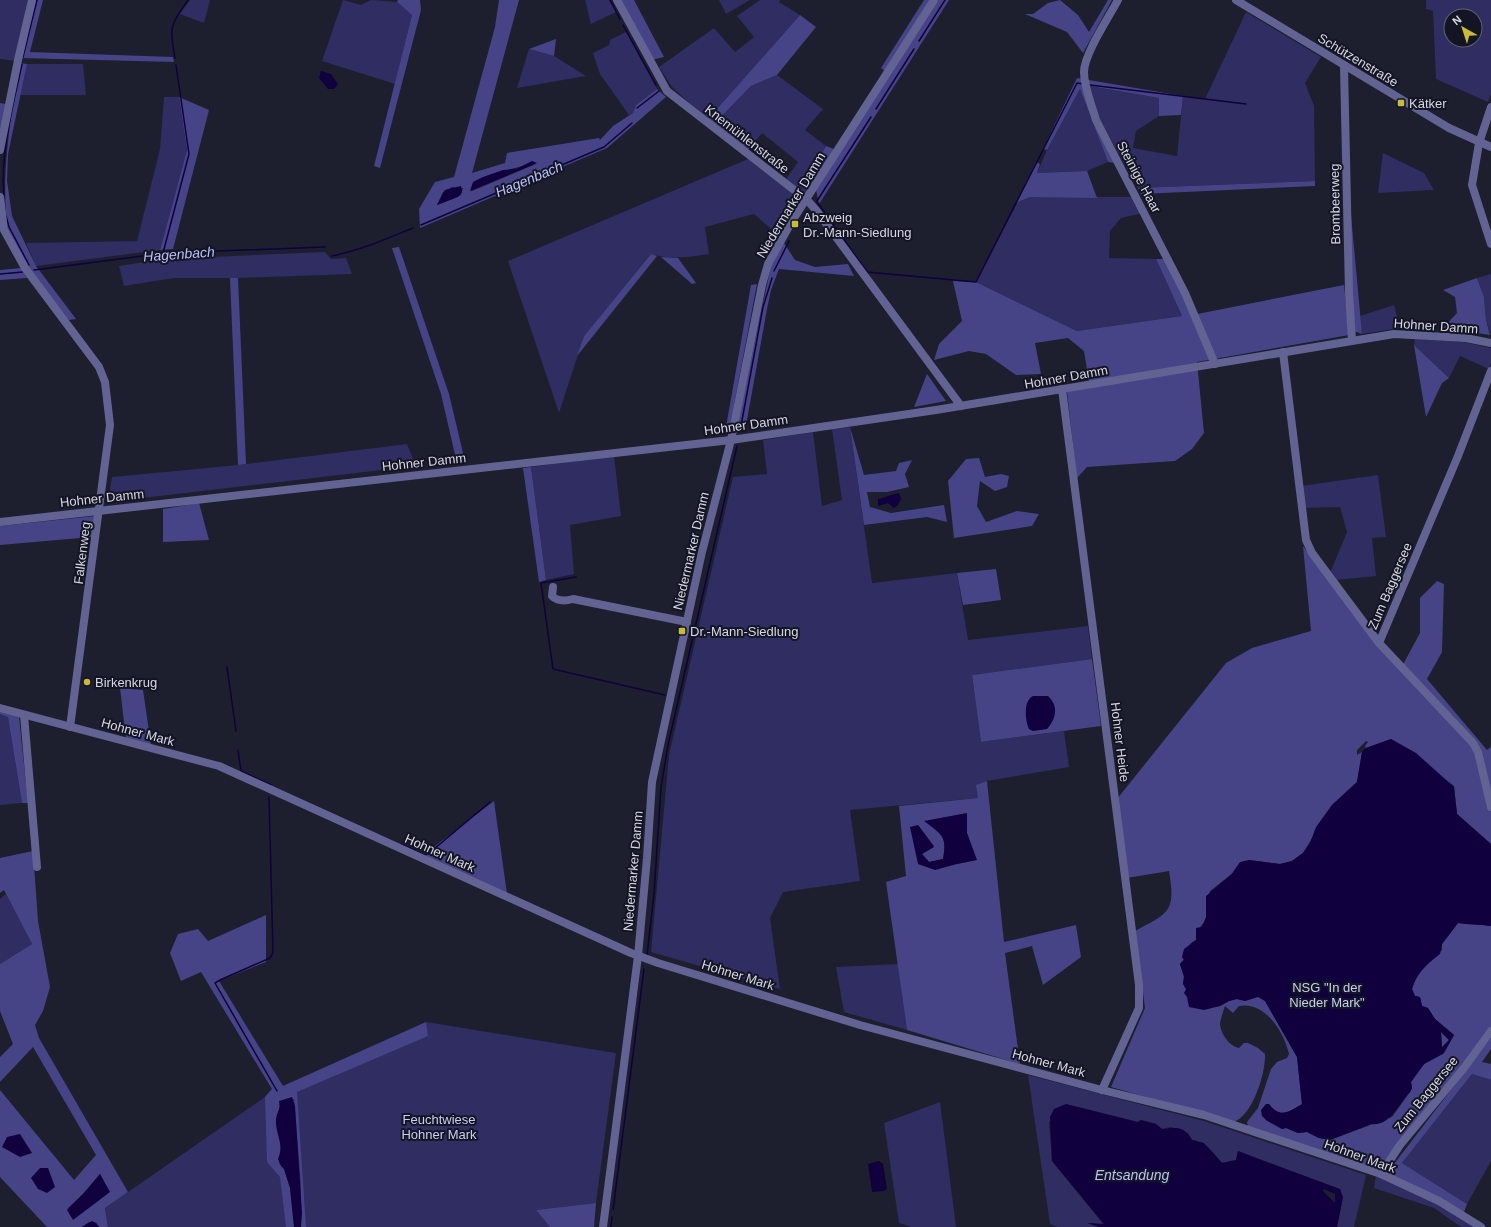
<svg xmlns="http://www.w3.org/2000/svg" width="1491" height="1227" font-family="Arial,sans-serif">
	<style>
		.green { fill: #2f2d61; fill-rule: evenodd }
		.forest { fill: #464486; fill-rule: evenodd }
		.water { fill: #10003e; fill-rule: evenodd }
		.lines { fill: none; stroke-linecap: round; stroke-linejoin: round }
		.stream { stroke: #10003e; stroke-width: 1.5 }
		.minor { stroke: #626393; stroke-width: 8 }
		.poi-dot { fill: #c9ba3a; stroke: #141524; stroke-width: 1.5 }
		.labels { text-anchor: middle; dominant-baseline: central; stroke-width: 4; stroke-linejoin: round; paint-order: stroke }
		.street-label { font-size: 13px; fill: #d7d8e3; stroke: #141524 }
		.poi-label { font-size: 13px; fill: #d7d8e3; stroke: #141524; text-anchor: start }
		.park-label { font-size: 13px; fill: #c9ccf3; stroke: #141524 }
		.water-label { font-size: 14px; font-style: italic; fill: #bdc0fb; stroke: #141524 }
	</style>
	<rect width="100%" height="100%" fill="#1d1e2e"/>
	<g class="green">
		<polygon points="0,0 28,0 16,61 0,59"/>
		<polygon points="190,0 210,0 204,23 180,14"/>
		<polygon points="343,0 361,5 371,0 397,2 412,15 395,84 322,61"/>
		<polygon points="585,0 609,0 616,12 591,24"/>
		<polygon points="719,0 750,0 726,14"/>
		<polygon points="760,0 780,0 779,2 800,15 707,120 672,87 659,67 714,28 735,52 754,37 737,16"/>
		<path d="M1426,0H1491V94L1488,102L1436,79L1433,11L1426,9ZM1451,16H1475V40H1451Z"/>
		<polygon points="1246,12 1321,57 1305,83 1314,106 1315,181 1138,188 1098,117 1090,86 1159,98 1159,116 1136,131 1133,148 1177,156 1183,96 1205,99"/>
		<polygon points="626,32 657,89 636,105 633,113 629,115 600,74 593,53 609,45 610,40"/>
		<polygon points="529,49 554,56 586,76 517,88"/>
		<polygon points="27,64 83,64 86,95 20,95"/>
		<polygon points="777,75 823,109 805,130 826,146 812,171 815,182 806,194 786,179 798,162 762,133 752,145 720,118 751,86"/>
		<polygon points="1080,89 1108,162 1087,171 1037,173 1047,150"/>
		<polygon points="164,97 179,97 187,150 160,250 36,266 26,243 137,241 160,149"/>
		<polygon points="1383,153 1424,173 1434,190 1378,193"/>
		<path d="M748,159L792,193L795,205L778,235L754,214L705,227L709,254C689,257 670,260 651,254L584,336L559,413L508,261Z"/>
		<polygon points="1030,197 1133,197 1143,213 1121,218 1110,231 1109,258 1156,259 1182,316 1077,331 976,282 1016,203"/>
		<polygon points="325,252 331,259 346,258 352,274 238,278 174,278 124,286 119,266 165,259"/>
		<polygon points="1491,274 1491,335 1486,320 1484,297 1477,278"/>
		<polygon points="1394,305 1400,328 1362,334 1360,316"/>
		<polygon points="1415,339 1463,342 1491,348 1491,363 1489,369 1460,356 1449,378 1414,345"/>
		<polygon points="850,427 872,583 957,573 968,640 1088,626 1092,659 972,675 981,742 1064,731 1069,767 987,781 978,798 850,810 860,881 783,892 770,918 780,989 651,952 669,755 733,477 767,474 763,440 813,432 822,506 842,500 832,429"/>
		<polygon points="407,444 416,466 108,502 112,477 238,465"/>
		<polygon points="614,455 621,516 570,525 574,574 546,580 531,467"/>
		<polygon points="1378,475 1386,537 1372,538 1376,576 1336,580 1330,573 1347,532 1340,507 1304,508 1301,486"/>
		<polygon points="0,714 8,716 22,803 0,805"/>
		<polygon points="6,894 32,944 0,964 0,899"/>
		<polygon points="898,964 907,1030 844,1012 836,967"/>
		<polygon points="426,1022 616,1053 596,1203 536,1210 550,1227 108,1227 105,1208 265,1097 272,1089 283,1086"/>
		<polygon points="1472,1074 1491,1080 1491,1161 1467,1204 1402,1163"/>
		<path d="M1028,1075L1204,1121L1366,1175L1354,1227H1337L1343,1197L1238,1151L1236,1160L1222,1163C1213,1152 1206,1142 1192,1140L1188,1133L1171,1127L1162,1129L1156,1124L1140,1120L1138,1122H1049L1052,1161L1104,1225L1089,1223L1099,1227H1058L1050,1224Z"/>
		<polygon points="940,1102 956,1227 912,1227 899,1223 884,1123"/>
		<polygon points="1376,1175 1438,1203 1476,1227 1461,1227 1434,1208 1374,1188"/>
	</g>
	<g class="forest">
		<polygon points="34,0 43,0 30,52 173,57 174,62 21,58"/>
		<polygon points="398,0 420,0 421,10 380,168 374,166 412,15 397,2"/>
		<path d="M499,0H519L472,173L505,163L507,153L599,138L600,140L613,126L633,113L636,105L657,89L666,97L607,148L420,228L419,209L435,182L454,177L495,27ZM536,164L472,191H471L475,181C495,173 514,167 536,164ZM452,187L463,188L461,195L437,205L443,192Z"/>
		<polygon points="620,0 634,0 664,57 651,60"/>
		<polygon points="924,0 949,0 819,204 812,171 826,146 836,150 886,72 881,68"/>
		<polygon points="1060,0 1078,15 1089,32 1108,0 1112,0 1083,53 1067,32 1025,14 1033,14 1048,3"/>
		<polygon points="800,15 816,27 777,75 751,86 720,118 752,145 748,150 707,120"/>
		<polygon points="556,39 554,56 529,49"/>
		<path d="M20,63L27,64L8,154L7,181L12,216L36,266L76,319L69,320C47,291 22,263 8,229C0,181 11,112 20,63Z"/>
		<polygon points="1077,78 1183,96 1181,115 1159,116 1159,98 1090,86 1098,118 1115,163 1108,162 1080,89 1047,150 1043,149"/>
		<polygon points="179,97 209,110 173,249 160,250 187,150"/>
		<polygon points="0,103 6,104 0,136"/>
		<polygon points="1036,162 1040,164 1037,173 1087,171 1097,198 1030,197 1016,203"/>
		<polygon points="1315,181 1315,186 1141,194 1138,188"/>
		<polygon points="1351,215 1362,334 1354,331 1349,223"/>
		<polygon points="784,243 795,260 815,267 848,264 854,276 779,269 771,290 767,309 745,431 737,425 771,266"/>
		<polygon points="399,247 449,394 464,457 456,459 441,394 392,248"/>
		<polygon points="651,254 657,256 577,356 584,336"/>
		<polygon points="661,257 678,258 696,283 692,284"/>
		<polygon points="1156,259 1166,259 1192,315 1344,285 1349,335 1197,362 1204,433 1192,449 1175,461 1087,467 1077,478 1067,392 1090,388 1084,351 1068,338 1035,343 1041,374 1016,375 986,354 969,351 934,360 939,344 962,321 953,281 976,282 1077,331 1182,316"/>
		<polygon points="21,268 27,278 0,280 0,270"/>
		<polygon points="230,278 238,278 246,464 238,465"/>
		<polygon points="1477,278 1484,297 1486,320 1490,335 1443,328 1457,313 1455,297 1443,290"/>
		<polygon points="757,284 730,426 726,427 751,285"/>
		<polygon points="1414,345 1449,378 1442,383 1426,417"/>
		<polygon points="927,374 946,401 914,407"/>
		<polygon points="850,427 864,475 896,471 899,463 912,460 905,474 909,487 887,492 867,492 870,507 891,513 944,505 947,522 927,517 864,525"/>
		<polygon points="979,458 985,477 1001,474 1009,476 1007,487 995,491 980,481 977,506 986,522 1017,511 1039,514 1032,526 954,538 948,481 966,459"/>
		<polygon points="531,467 546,580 539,582 523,468"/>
		<polygon points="199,503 209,540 163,542 163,509"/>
		<polygon points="95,516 92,537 0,545 0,526"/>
		<path d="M1303,546L1379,648L1400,670L1420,633V598L1437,581L1444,584L1442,652L1427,679L1487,750L1491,747V844L1457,814L1454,786L1391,739L1366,748L1365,746L1368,742L1366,741L1357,750V755L1362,752L1357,782L1332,805L1303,853L1292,861L1280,864L1249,860L1210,891L1206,920L1196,932V940L1191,943L1182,957L1184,959L1180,964L1184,976L1183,984L1186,989L1214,1007L1220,1006L1229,1001L1237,999L1245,1001L1258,996L1265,1001L1297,1057L1302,1104C1289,1112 1280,1119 1269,1104L1266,1120L1282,1129L1286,1128L1298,1133L1307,1132L1319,1138L1330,1140L1392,1117L1410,1092L1412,1088L1411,1082L1424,1064L1443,1054L1454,1035L1435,1019L1428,1008L1422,1006L1420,997L1415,996L1412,989C1418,970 1429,964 1442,950V944L1458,923C1470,925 1480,924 1491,926V1029L1380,1173L1248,1127L1247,1122L1258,1108L1271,1069L1277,1062L1287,1058L1289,1054C1284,1032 1265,1001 1239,1006L1233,1013L1225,1006C1224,1009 1220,1021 1220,1024C1221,1034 1229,1046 1239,1048L1244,1043H1248L1258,1048L1265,1054C1266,1072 1253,1115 1234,1122L1111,1087L1145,1008L1135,931C1169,913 1176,912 1169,871L1127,878L1117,799L1226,663L1252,648L1311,631Z"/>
		<polygon points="996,569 1001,600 963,605 957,573"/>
		<polygon points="1092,659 1101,726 981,742 972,675"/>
		<polygon points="120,688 143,690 151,745 126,739"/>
		<polygon points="0,712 19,717 28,803 22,803 8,717 0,714"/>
		<path d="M987,781L1004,942L1076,925L1081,957L1043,985L1032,946L1005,953L1020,1064L907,1030L886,882L906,876L899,806L978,798L976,785ZM925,821L967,833L976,860L957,864H918V825L934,846L922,854L929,862L943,859C947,835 942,835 925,821Z"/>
		<polygon points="494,801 507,894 422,856"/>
		<path d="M33,851L38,921L50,987L43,1011L35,1025L39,1038L128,1192L105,1208L108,1227H99L96,1223L89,1222L82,1227H47L0,1177V1090L74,1180L96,1155L33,1047L0,1082V1057L13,1044L0,1011V964L32,944L4,890L0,893V858ZM100,1174L109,1192L67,1209L84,1193Z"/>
		<polygon points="266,915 266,962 219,981 283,1086 426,1022 428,1036 297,1092 306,1227 301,1227 301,1184 294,1099 279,1102 280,1107 276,1121 282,1151 279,1163 284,1169 290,1188 294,1227 286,1227 280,1177 267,1162 265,1097 272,1089 201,972 181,981 170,953 178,934 198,929 208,941"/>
		<polygon points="1441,1032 1449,1040 1442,1048"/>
		<polygon points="1491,1038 1491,1049 1482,1062 1491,1064 1491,1080 1472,1074 1402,1163 1467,1204 1464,1212 1387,1173"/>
		<polygon points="596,1203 594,1227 550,1227 536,1210"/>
	</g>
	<g class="water">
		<polygon points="321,71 331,74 338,84 334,89 328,89 319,78"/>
		<polygon points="532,161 537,163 470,191 473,182 483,177 503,170 516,169"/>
		<polygon points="461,186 462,192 458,197 437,205 445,190"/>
		<polygon points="899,493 901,499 898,505 894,508 888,503 878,506 878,499"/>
		<path d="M1033,696H1048C1059,706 1056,719 1047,729L1033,731L1029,729C1025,720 1023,701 1033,696Z"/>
		<path d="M1391,739L1416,753L1454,787L1457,814L1491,844V926C1480,924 1470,925 1458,923L1442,944L1440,954C1426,965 1418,971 1412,989L1415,996L1420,997L1422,1006L1428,1008L1435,1019L1454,1035L1444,1053L1424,1064L1411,1082L1412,1088L1410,1092C1399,1103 1390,1127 1371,1124L1330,1140L1319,1138L1307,1132L1298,1133L1286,1128L1282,1129L1266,1120L1262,1116L1261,1110L1266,1104H1269C1280,1119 1289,1112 1302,1104L1297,1057L1265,1001L1258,997L1245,1001L1237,999L1229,1001L1220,1006L1204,1010L1189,1007L1187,997L1184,993L1186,989L1183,984L1184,977L1180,964L1184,960L1182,957L1184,949L1196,940V928L1202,927L1206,917V896L1231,875L1240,862L1249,860L1280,864L1292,861L1303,853L1310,843L1316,827L1332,805L1357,782L1362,752L1366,748ZM1441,1032L1449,1040L1442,1047Z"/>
		<path d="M967,813V833L977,860L957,864L935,870L918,864L910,827L918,825L934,847L922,854L929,862L943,859C948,836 941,834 924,821Z"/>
		<path d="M292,1097L295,1106L302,1213L301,1227H294L290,1188L284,1169L281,1166L278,1159C285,1144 275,1134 276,1119C277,1112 281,1109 279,1101Z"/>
		<path d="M1066,1104L1138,1122L1141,1120L1156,1124L1162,1129C1177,1128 1183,1125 1192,1140L1204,1143L1222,1163L1236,1160L1238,1151L1340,1189L1343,1197L1337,1227H1099L1087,1223L1104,1224L1052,1161L1050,1117L1054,1109ZM1324,1189L1335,1194V1203L1323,1191Z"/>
		<polygon points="20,1134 32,1153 20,1157 2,1147 7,1137"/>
		<polygon points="879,1161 883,1164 887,1189 884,1191 872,1192 868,1164"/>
		<polygon points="40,1168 48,1168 55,1187 47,1193 38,1189 31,1178"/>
		<polygon points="100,1174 110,1192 73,1220 67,1210 84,1193"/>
		<polygon points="92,1221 96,1223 99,1227 82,1227"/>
	</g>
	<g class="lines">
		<g class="stream">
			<polyline points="610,0 620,19"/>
			<polyline points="623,25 656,85"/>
			<polyline points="919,41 945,0"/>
			<polyline points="23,57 37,0"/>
			<path d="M175,58C169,26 170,26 188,0"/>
			<polyline points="1090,85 1246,104"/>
			<polyline points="637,108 659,91"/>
			<polyline points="876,109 914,49"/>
			<path d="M4,196C0,152 13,107 22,64"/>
			<polyline points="817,201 871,117"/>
			<polyline points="817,202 867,272 976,282 1077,83 1083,84"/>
			<polyline points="6,216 9,227 29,265"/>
			<polyline points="421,225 604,147 632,123"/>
			<polyline points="163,253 189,154 176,65"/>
			<path d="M332,256C361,250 386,239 413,228"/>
			<polyline points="34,270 166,253 325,247"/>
			<polyline points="774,271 789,241"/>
			<polyline points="0,274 23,272"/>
			<polyline points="740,431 763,307 772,278"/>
			<polyline points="576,577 541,583 553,669 665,695"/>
			<polyline points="227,667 236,731"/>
			<polyline points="238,750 241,771 271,785"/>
			<polyline points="269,797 273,953 270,958 220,980 215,983 277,1091"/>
			<polyline points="401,844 424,855 428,854 490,802"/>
			<polyline points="647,955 654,894 661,787 668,745 737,446"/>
			<polyline points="613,1210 644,969"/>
			<polyline points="611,1227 612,1217"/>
		</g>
		<g class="minor">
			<polyline points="617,0 667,91 807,200 816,210 961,406"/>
			<path d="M1118,0C1109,17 1084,54 1084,72C1084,88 1092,105 1096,120L1185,293L1215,364"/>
			<polyline points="1236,0 1449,128 1491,147"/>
			<polyline points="1344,67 1349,293 1352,340"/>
			<polyline points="1491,107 1479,143 1472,185 1491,244"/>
			<polyline points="0,150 18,60 32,0"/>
			<polyline points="0,197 4,230 25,268 99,367 105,382 110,425 70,727"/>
			<polyline points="1283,352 1306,540 1312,553 1379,643"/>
			<polyline points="1491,371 1458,456 1379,643 1473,743 1478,752 1491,807"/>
			<polyline points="1062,389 1139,985 1139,1008 1102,1090"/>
			<polyline points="0,522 731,440 936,410 1394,334 1466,338 1491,343"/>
			<path d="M553,587L552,596C558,602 566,601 573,599L687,622"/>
			<polyline points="0,708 219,766 631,953 658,963 860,1025 1102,1090 1204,1115 1381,1174 1439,1201 1481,1227"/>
			<polyline points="24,715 37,867"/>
			<polyline points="1381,1174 1400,1145 1464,1068 1491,1031"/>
			<polyline points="603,1227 638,956 647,858 652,782 702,552 731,440 762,285 768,264 792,221 934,0"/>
		</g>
	</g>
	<g class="poi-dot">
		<rect x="1397" y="99" width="8" height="8" rx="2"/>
		<rect x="791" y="220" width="8" height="8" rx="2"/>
		<rect x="678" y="627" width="8" height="8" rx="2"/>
		<circle cx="87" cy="682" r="4"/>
	</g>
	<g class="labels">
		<g class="street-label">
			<text transform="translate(1358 60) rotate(31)">Schützenstraße</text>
			<text transform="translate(747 139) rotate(38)">Knemühlenstraße</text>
			<text transform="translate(1139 177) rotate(62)">Steinige Haar</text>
			<text transform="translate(1335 204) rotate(-91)">Brombeerweg</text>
			<text transform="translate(791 205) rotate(-59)">Niedermarker Damm</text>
			<text transform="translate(1436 326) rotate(4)">Hohner Damm</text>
			<text transform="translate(1066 377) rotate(-10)">Hohner Damm</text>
			<text transform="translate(746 425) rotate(-8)">Hohner Damm</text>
			<text transform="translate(424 462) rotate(-6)">Hohner Damm</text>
			<text transform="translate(102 498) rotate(-6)">Hohner Damm</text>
			<text transform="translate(691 551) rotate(-77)">Niedermarker Damm</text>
			<text transform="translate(82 553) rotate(-83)">Falkenweg</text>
			<text transform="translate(1390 586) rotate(-67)">Zum Baggersee</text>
			<text transform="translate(138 732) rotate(15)">Hohner Mark</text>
			<text transform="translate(1120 742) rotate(83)">Hohner Heide</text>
			<text transform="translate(440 853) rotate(24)">Hohner Mark</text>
			<text transform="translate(633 871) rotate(-85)">Niedermarker Damm</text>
			<text transform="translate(738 975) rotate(17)">Hohner Mark</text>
			<text transform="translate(1049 1063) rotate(15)">Hohner Mark</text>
			<text transform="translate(1426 1094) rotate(-51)">Zum Baggersee</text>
			<text transform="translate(1360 1156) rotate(20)">Hohner Mark</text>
		</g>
		<g class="poi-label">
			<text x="1409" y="103">Kätker</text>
			<text x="803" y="217">Abzweig<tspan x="803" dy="15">Dr.-Mann-Siedlung</tspan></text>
			<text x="690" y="631">Dr.-Mann-Siedlung</text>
			<text x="95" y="682">Birkenkrug</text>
		</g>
		<g class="park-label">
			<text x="1327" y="987">NSG "In der<tspan x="1327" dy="15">Nieder Mark"</tspan></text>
			<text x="439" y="1119">Feuchtwiese<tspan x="439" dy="15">Hohner Mark</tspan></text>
		</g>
		<g class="water-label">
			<text transform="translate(529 179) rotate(-23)">Hagenbach</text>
			<text transform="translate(179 254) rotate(-4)">Hagenbach</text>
			<text x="1132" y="1175">Entsandung</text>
		</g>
	</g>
	<g transform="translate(1463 28) rotate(321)"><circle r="19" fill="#141524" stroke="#626370"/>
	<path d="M0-3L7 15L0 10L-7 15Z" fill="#c9ba3a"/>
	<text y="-6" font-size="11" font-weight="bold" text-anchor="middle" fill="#d7d8e3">N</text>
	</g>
</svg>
